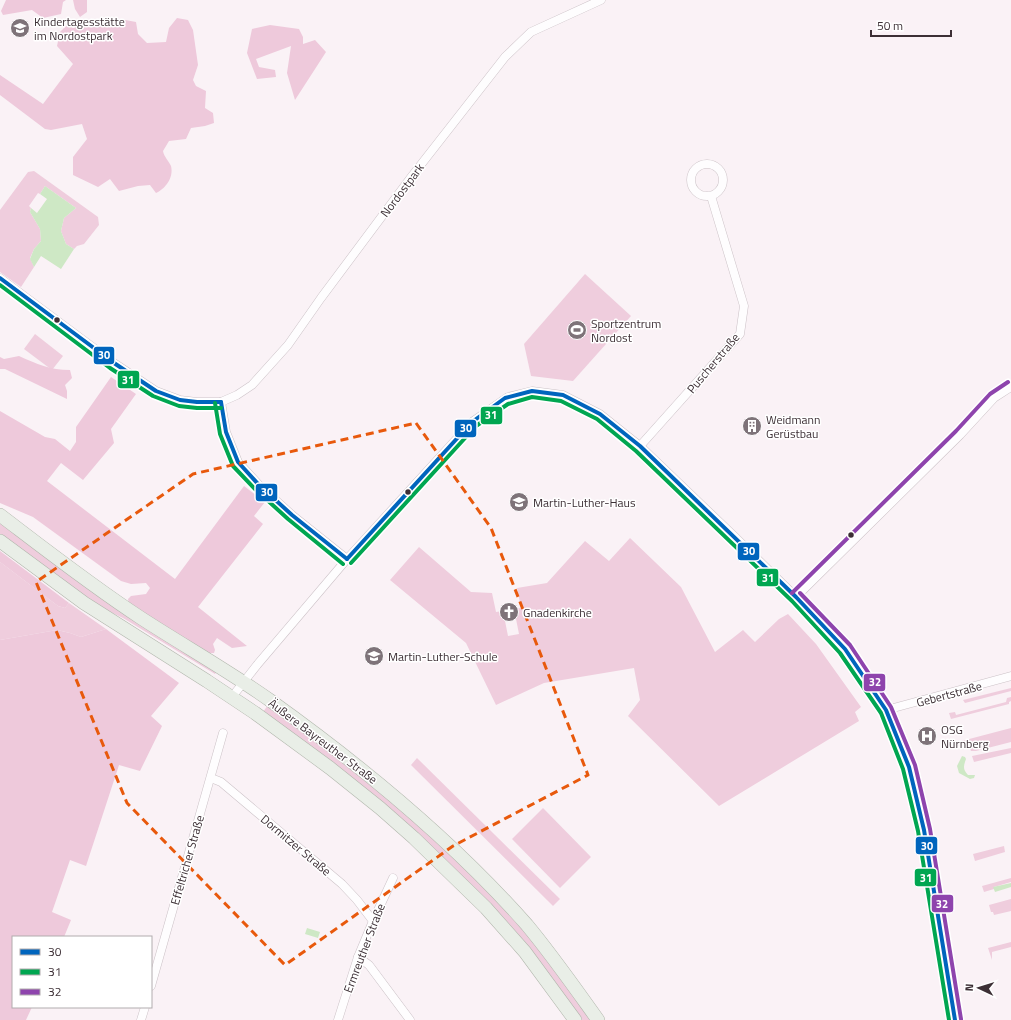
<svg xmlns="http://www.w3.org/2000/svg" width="1011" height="1020" font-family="'Titillium Web',sans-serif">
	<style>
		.green { fill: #efcddd }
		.forest { fill: #eec9db }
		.water { fill: #cee8c5 }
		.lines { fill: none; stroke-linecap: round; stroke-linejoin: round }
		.street-casing { stroke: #ccc2c7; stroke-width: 9 }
		.primary-casing { stroke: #b0b6ab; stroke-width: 14 }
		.street { stroke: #fefdfe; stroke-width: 8 }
		.primary { stroke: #e9eee7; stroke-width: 13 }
		.bus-1-casing { stroke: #fff; stroke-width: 7 }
		.bus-2-casing { stroke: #fff; stroke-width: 7 }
		.bus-3-casing { stroke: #fff; stroke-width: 7 }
		.bus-1 { stroke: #0065bd; stroke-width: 4 }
		.bus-2 { stroke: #00a651; stroke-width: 4 }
		.bus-3 { stroke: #8e44ad; stroke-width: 4 }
		.marked { fill: none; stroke: #e8590c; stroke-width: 3; stroke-dasharray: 8 5; stroke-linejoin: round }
		.bus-dot { fill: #3c2f35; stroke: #fff; stroke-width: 1.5 }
		.labels { text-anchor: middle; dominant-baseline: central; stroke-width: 3; stroke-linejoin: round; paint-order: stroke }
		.poi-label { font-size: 12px; fill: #3c2f35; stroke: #fff; text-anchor: start }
		.street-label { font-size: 12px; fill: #3c2f35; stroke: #fff }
		.line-badge { stroke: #fff; stroke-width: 1.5 }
		.badge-label { font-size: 11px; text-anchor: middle; font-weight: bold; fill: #fff }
	</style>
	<rect width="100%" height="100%" fill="#faf2f6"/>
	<g class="green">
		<polygon points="34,171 98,217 99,225 84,244 77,246 74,249 66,244 61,231 64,218 76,208 45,186 40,194 38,193 29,206 31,208 30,212 40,229 41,241 34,249 30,258 34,267 21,287 0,272 0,210 28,172"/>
		<polygon points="585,274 631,316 573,381 531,376 524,344"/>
		<polygon points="35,334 63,356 52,370 24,349"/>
		<polygon points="0,522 217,671 215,674 123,618 100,607 66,585 0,534"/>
		<polygon points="630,538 681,587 715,652 743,630 755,642 779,619 788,614 816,644 861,707 855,712 859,721 719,806 628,716 640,700 634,668 544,683 496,705 466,643 390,580 419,547 471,592 492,593 496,612 503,611 508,636 519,634 514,609 521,608 517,588 547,583 585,541 609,561"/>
		<polygon points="0,562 58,606 65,608 69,603 106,629 81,637 70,633 57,630 0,640"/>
		<polygon points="1011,688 1011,691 965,703 963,700"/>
		<polygon points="1011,697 1011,701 1009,702 1009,704 951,719 949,713 955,712 956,715 1006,702 1007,698"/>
		<path d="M268,705C356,772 446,839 518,924C544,954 568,987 591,1020H582L523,942L263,712Z"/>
		<polygon points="1011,728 1011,742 976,751 971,751 969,747 955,746 954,743"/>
		<polygon points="1011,748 1011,753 974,762 972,756"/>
		<polygon points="417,758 560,899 553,906 411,765"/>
		<polygon points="543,808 591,857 560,888 512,839"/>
		<polygon points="1004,846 1005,852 975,861 973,854"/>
		<polygon points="1011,878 1011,882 994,887 994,889 984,892 982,886"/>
		<polygon points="1011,899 1011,911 994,915 993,912 991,912 989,905"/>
		<polygon points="1011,942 1011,947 992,952 992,960 988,948"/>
	</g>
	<g class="forest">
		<polygon points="6,0 66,0 63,2 61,14 43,18 32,10 3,15 1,11"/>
		<polygon points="73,0 87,0 87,12 80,17 75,9"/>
		<path d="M177,18L188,20L193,30L198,65L193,80L196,86L206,91L205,108L213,113L214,123L205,126L191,128L186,139L169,141L163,151C164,157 169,161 171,166C174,178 165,189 156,193L150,185L138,186L119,191L110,179L98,187L73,175V157L87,139L82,124L51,130L45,129L0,95V75L43,104L73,64L57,46L60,32L66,26L74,28L80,22L106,23L120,19L136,22L138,34L147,43L166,42L169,28Z"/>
		<polygon points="270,25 299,29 303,37 303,44 315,40 326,52 295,100 287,73 291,46 256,59 259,67 275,70 276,77 257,79 247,53 252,29"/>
		<path d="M19,356C37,364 50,370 70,370L72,378L65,385L67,391V399L5,369H0V357L4,359Z"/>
		<polygon points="111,377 136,394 111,429 114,443 83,480 61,463 47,481 175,579 244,486 265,502 254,516 263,524 198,607 247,646 232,648 217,638 213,644 215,650 214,653 206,653 129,604 128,599 131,596 146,594 150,588 146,583 131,584 121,581 33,517 0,503 0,411 45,437 55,439 70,451 76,442 76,427"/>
		<polygon points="0,551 69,603 65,608 58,606 0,562"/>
		<polygon points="106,629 179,683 151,716 162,726 140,771 119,765 86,866 70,860 52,912 71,920 64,937 13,937 13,1007 32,1007 26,1020 0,1020 0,640 57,630 70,633 81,637"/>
	</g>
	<g class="water">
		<polygon points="45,186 76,208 64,218 61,231 66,244 74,249 61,269 41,256 34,267 30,259 34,249 41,241 40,229 30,212 31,208 37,213 47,199 40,194"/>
		<path d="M962,756L965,757L966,759C964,765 962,769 968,775H975L974,778L970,779L959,773L957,766Z"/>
		<polygon points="1011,883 1011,887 995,892 993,887"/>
		<polygon points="307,928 320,932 318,938 305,934"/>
	</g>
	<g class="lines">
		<g class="street-casing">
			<g id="street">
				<circle cx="707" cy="180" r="16"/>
				<polyline points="0,278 114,363 156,391 180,400 197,402 221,402 237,395 252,385 288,345 321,298 412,176 505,57 531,32 601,0"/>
				<polyline points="221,402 226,432 238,462 259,485 292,515 347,559"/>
				<polyline points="640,446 740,334 744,306 711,196"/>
				<polyline points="796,597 960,435 994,398 1011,387"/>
				<polyline points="232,697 257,665 347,559 472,422 508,397 532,391 563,395 600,414 640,446 735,537 796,597 845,649 886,710 909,767 924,830 955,1020"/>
				<polyline points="886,710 1011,676"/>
				<polyline points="211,778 221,782 342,884 357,900 373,921"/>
				<polyline points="358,957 369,965 410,1020"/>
				<polyline points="151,986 223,733"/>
				<polyline points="141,1020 145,1007"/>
				<polyline points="338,1020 358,957 373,921 393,878"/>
			</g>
		</g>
		<g class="primary-casing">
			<g id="primary">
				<path d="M0,515C46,550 92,586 141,618C184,646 229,671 271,701C363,767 452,840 527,925C552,955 575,988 598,1020"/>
				<polyline points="0,541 84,603 207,681 255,713 330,768 380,808 414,838 486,908 525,952 575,1020"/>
			</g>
		</g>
		<use href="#street" class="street"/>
		<use href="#primary" class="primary"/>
		<g class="bus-1-casing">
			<g id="bus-1">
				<polyline points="0,278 114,363 156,391 180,400 197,402 221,402"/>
				<polyline points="221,402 226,432 238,462 259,485 292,515 347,559"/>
				<polyline points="347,559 472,422 505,398 532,391 563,395 600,414 640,446 796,597 845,649 886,710 909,767 924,830 955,1020"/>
			</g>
		</g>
		<g class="bus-2-casing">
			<g id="bus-2">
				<polyline points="0,285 110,368 153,396 179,406 197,408 221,408"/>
				<polyline points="215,403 220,434 233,466 255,489 288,519 343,564"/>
				<polyline points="351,563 476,426 508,404 532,397 561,401 597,419 636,451 792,601 840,653 881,713 903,769 918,831 949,1020"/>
			</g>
		</g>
		<g class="bus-3-casing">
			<g id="bus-3">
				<polyline points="792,593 956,431 990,394 1008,382"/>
				<polyline points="800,593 850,645 891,707 915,765 930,829 961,1019"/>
			</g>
		</g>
		<use href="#bus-1" class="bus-1"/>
		<use href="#bus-2" class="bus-2"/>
		<use href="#bus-3" class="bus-3"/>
	</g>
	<path class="marked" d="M416,423L491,528L588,775L453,846L285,965L127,803L36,582L193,474Z"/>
	<defs>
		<g id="school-disc" transform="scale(1)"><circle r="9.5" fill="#7e7379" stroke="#fff"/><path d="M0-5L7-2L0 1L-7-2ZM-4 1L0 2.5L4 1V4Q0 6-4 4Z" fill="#fff"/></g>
		<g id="stadium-disc" transform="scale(1)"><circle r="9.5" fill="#7e7379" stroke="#fff"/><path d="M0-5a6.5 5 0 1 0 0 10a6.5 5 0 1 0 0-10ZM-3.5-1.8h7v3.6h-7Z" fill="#fff"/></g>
		<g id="building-disc" transform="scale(1)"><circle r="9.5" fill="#7e7379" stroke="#fff"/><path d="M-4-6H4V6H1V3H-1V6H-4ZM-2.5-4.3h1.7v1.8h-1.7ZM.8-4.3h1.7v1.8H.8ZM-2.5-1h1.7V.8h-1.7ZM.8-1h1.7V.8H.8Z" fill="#fff"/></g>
		<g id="church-disc" transform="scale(1)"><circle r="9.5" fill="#7e7379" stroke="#fff"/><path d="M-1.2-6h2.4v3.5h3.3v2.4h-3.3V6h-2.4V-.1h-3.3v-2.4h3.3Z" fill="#fff"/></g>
		<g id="hospital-disc" transform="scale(1)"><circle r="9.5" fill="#7e7379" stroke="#fff"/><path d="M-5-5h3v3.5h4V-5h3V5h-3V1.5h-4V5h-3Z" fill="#fff"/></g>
	</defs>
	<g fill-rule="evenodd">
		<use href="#school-disc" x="20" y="28"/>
		<use href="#stadium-disc" x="577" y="330"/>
		<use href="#building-disc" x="752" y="426"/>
		<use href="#school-disc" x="519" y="502"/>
		<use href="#church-disc" x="509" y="612"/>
		<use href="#school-disc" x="374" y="656"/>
		<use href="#hospital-disc" x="927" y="736"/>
	</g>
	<g class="bus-dot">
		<circle cx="57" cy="320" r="3.5"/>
		<circle cx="408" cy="492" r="3.5"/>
		<circle cx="851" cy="535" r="3.5"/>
	</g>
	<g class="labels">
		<g class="poi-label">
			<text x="34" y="21">Kindertagesstätte<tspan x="34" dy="14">im Nordostpark</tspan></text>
			<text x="591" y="323">Sportzentrum<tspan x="591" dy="14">Nordost</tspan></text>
			<text x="766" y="419">Weidmann<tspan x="766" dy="14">Gerüstbau</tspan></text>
			<text x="533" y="502">Martin-Luther-Haus</text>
			<text x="523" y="612">Gnadenkirche</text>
			<text x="388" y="656">Martin-Luther-Schule</text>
			<text x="941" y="729">OSG<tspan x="941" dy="14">Nürnberg</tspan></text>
		</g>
		<g class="street-label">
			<text transform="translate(402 190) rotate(-53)">Nordostpark</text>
			<text transform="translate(713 363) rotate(-50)">Puscherstraße</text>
			<text transform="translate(949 694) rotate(-15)">Gebertstraße</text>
			<text transform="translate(323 741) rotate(37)">Äußere Bayreuther Straße</text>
			<text transform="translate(296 845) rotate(40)">Dormitzer Straße</text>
			<text transform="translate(187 860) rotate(-74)">Effeltricher Straße</text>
			<text transform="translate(364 948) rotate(-69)">Ermreuther Straße</text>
		</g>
	</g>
	<g class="line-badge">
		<rect x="93" y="346" width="22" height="19" rx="4" fill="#0065bd"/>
		<rect x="117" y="370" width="23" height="19" rx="4" fill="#00a651"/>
		<rect x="480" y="406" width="23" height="19" rx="4" fill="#00a651"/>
		<rect x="454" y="419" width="23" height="19" rx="4" fill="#0065bd"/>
		<rect x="255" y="483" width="23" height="19" rx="4" fill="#0065bd"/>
		<rect x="737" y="542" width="23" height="19" rx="4" fill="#0065bd"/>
		<rect x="756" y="568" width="23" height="19" rx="4" fill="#00a651"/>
		<rect x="863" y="673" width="23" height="19" rx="4" fill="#8e44ad"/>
		<rect x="915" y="836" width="23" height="19" rx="4" fill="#0065bd"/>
		<rect x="914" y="868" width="23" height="19" rx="4" fill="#00a651"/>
		<rect x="931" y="894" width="23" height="19" rx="4" fill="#8e44ad"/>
	</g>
	<g class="badge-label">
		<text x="104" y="359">30</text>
		<text x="128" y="384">31</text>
		<text x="491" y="419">31</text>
		<text x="466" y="432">30</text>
		<text x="267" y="496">30</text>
		<text x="749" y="555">30</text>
		<text x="768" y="582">31</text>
		<text x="875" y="686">32</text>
		<text x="927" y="850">30</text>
		<text x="926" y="882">31</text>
		<text x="942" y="908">32</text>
	</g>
	<rect x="12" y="936" width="140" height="72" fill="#ffffff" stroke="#b1acae"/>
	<rect x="20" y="949" width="20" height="6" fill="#0065bd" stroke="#b1acae"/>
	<text x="48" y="956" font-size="12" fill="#3c2f35">30</text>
	<rect x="20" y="969" width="20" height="6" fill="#00a651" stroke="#b1acae"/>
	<text x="48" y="976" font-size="12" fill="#3c2f35">31</text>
	<rect x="20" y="989" width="20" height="6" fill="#8e44ad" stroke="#b1acae"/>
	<text x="48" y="996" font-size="12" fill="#3c2f35">32</text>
	<g transform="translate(979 988) rotate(274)" stroke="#ffffff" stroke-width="3" paint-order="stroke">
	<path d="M0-3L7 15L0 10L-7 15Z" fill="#3c2f35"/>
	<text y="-6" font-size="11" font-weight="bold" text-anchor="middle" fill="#3c2f35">N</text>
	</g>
	<path d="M871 30v6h80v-6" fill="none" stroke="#3c2f35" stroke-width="2"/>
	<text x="877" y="30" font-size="12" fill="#3c2f35" stroke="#ffffff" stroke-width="3" paint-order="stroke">50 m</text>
</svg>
